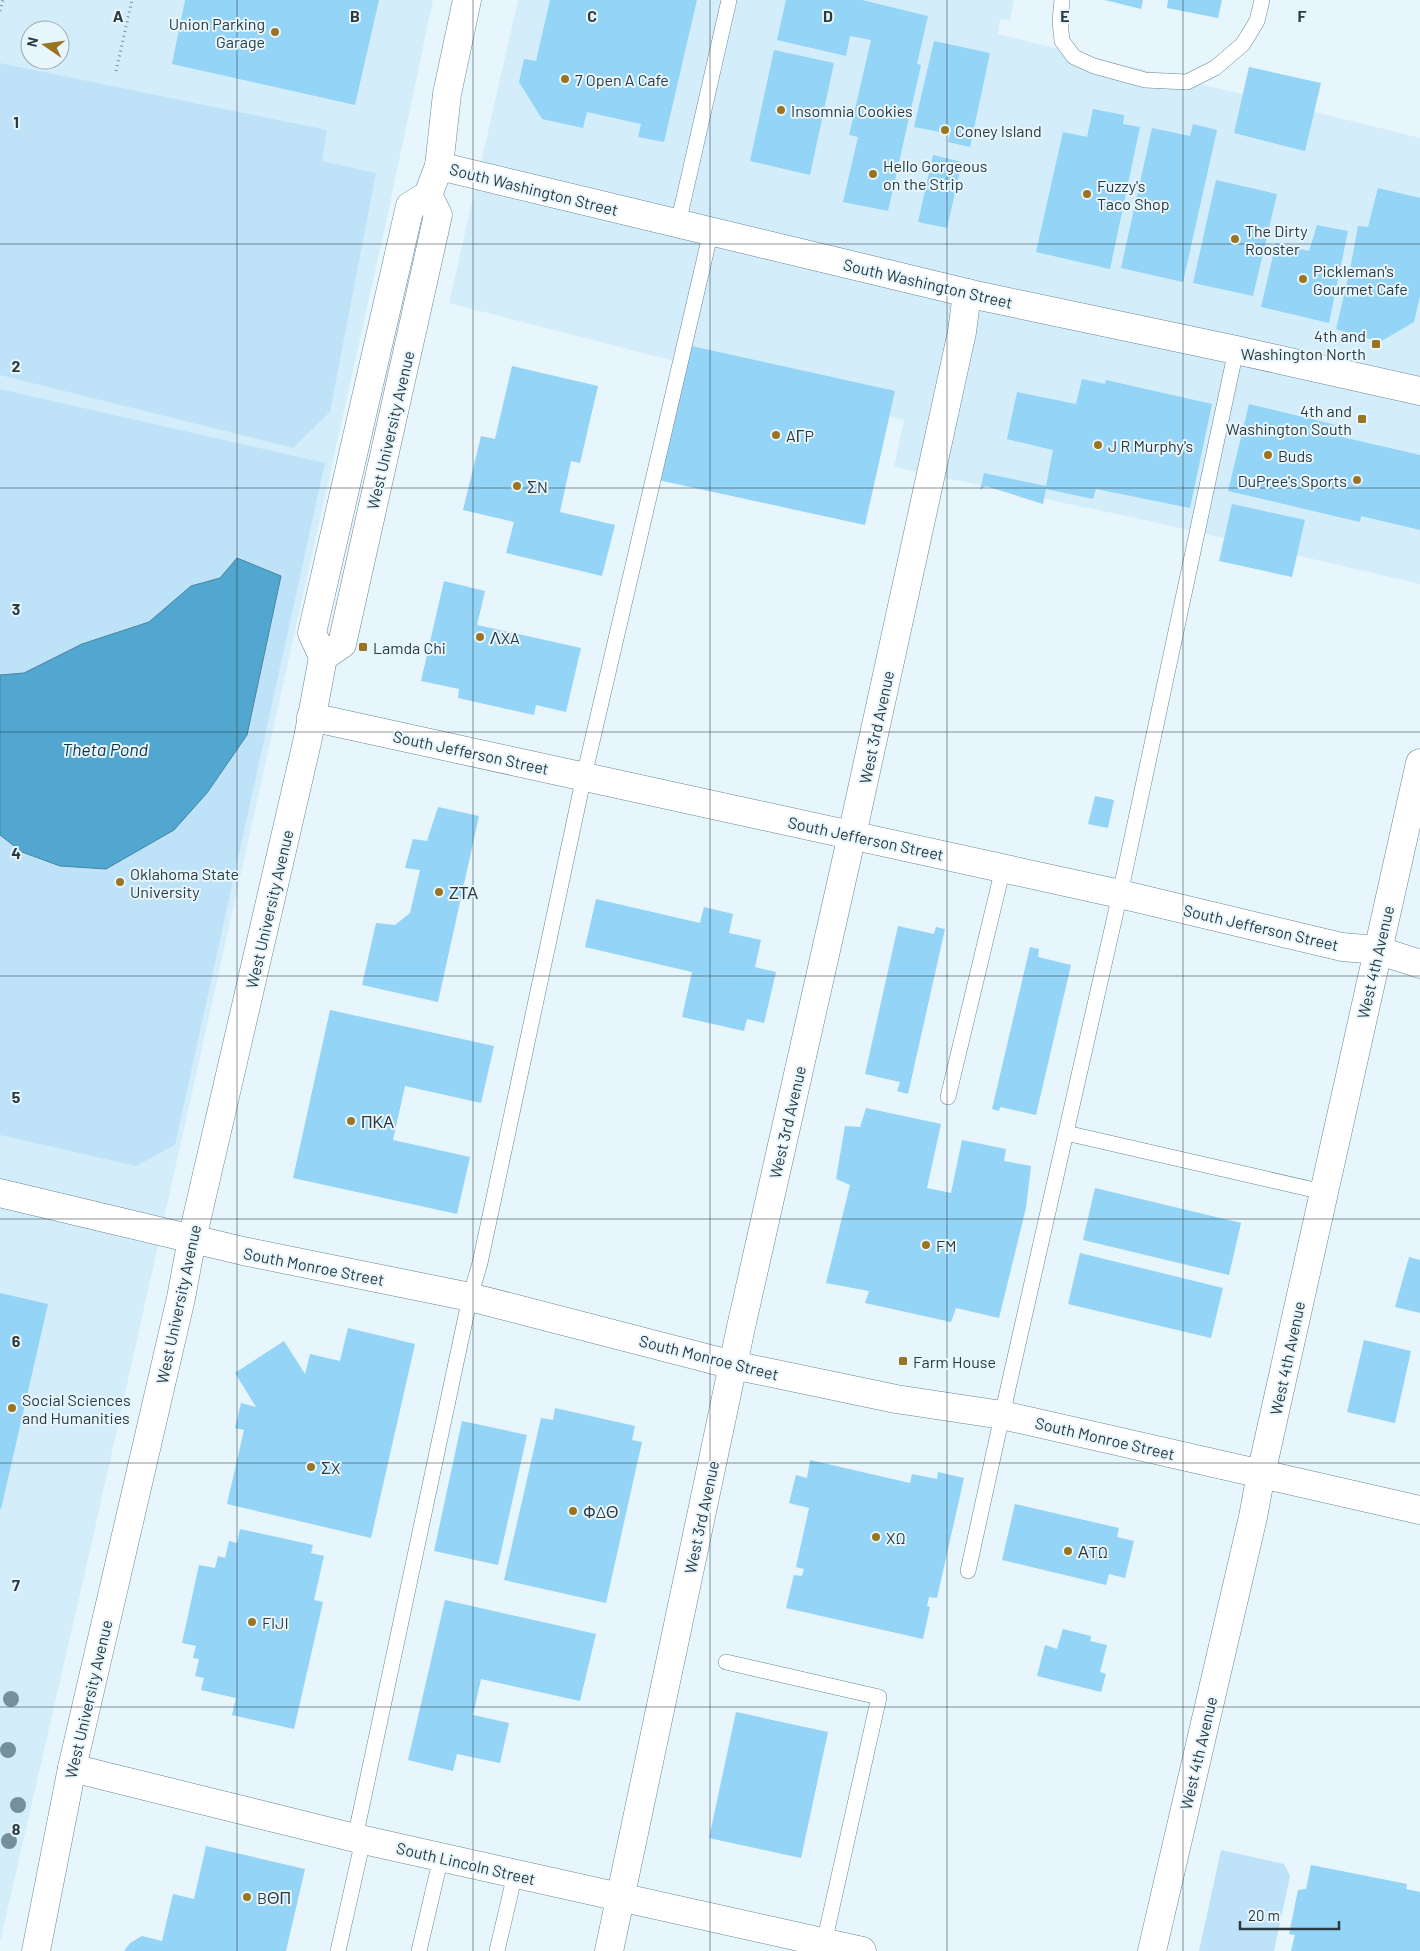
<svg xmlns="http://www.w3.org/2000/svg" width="1420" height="1951" font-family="Barlow,sans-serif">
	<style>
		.built { fill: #d4edfb; fill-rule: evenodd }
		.green { fill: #bee3f8 }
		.water { fill: #51a7d0; stroke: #4686a5 }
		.building { fill: #93d4f7 }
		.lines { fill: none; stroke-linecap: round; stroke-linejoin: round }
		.lane-casing { stroke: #678697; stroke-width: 16 }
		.street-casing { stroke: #678697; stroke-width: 29 }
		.secondary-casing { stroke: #678697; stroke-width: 29 }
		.path { stroke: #818f96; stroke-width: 3; stroke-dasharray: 1 4; stroke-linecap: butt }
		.lane { stroke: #fff; stroke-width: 15 }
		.street { stroke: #fff; stroke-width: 28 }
		.secondary { stroke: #fff; stroke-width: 28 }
		.tree { fill: #75909d }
		.grid { fill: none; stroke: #2c3a41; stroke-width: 1; stroke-opacity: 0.55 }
		.poi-dot { fill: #9a7420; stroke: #e7f5fc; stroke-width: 2 }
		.labels { text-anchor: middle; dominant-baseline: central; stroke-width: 4; stroke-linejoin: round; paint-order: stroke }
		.poi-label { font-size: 16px; fill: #2c3a41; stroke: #e7f5fc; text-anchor: start }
		.street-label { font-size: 16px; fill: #2c3a41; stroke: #e7f5fc }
		.water-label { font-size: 18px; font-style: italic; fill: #0f3547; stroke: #e7f5fc }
		.grid-label { font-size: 16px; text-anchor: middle; font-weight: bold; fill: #2c3a41; stroke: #e7f5fc; stroke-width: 4; stroke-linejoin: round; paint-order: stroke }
	</style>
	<rect width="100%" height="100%" fill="#e7f5fc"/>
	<g class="built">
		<path d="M0,0H433L387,218L91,1546L0,1942ZM30,30H60V60H30Z"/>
		<polygon points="518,0 1014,0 1010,20 1000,19 998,34 1420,138 1420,584 1145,520 894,467 904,420 449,303"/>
	</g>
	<g class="green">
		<polygon points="0,63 327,130 322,161 376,173 330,412 293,448 0,375"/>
		<polygon points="0,389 325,463 175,1145 136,1166 0,1135"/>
		<polygon points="1221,1850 1284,1864 1290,1876 1274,1951 1199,1951"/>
	</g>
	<polygon class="water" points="237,558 281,576 247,735 207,793 174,830 106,869 60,866 22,852 0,835 0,675 24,673 82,644 149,622 191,586 220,578"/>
	<g class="building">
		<polygon points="185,0 379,0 355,105 172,64"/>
		<polygon points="550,0 697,0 664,142 638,137 641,124 587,112 583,128 542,119 519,82 524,59 536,61"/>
		<polygon points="786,0 862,0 928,16 917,64 921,65 888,211 843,202 858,137 849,135 871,40 850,36 846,56 777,40"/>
		<polygon points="1105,0 1143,0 1141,9"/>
		<polygon points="1168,0 1222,0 1218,18 1167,8"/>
		<polygon points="934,41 990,53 970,147 948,142 950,134 914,127"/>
		<polygon points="774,50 834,63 810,175 750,161"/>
		<polygon points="1249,67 1321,83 1305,151 1234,133"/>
		<polygon points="1093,109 1124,115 1123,124 1140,127 1110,269 1036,252 1063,132 1087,137"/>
		<polygon points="1193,124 1217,130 1183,282 1121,268 1152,128 1190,136"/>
		<polygon points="933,155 962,162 947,228 918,222"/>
		<polygon points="1216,180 1277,194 1253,296 1193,283"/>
		<polygon points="1378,188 1420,198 1420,296 1414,322 1380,342 1336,329 1350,270 1358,226 1368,227"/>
		<polygon points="1317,225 1348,231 1329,323 1261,307 1276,243 1309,251"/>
		<polygon points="687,345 895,391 865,525 658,480"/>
		<polygon points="512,366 598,386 580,463 571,461 560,512 615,525 602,576 506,553 514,522 463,510 481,436 495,439"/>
		<polygon points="1082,379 1105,384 1106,380 1212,404 1190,508 1096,489 1093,499 1046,489 1043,504 986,486 980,490 984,473 1046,486 1053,450 1007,439 1017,392 1076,404"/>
		<polygon points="1249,404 1344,427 1342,437 1420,455 1420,530 1361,516 1360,522 1228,491"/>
		<polygon points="1232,504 1305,520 1292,577 1219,561"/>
		<polygon points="444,581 485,591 477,625 581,648 566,712 536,705 534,715 458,698 459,689 421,681"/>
		<polygon points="1095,796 1114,800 1108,828 1088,824"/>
		<polygon points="438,807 479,816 438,1002 362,985 376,923 395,925 410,913 420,870 405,868 413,839 427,841"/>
		<polygon points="596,899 700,923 704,907 733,914 729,933 761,940 755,967 776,972 764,1023 747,1019 744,1031 682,1017 692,972 585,947"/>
		<polygon points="898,926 934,934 936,927 945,929 908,1094 897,1091 900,1082 865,1074"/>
		<polygon points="1030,947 1039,949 1038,957 1071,965 1036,1115 1000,1107 999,1111 992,1109"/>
		<polygon points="330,1010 494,1046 481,1103 405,1086 393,1140 470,1157 457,1214 293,1178"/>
		<polygon points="866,1108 941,1124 927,1188 951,1193 962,1140 1006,1149 1004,1161 1031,1166 1026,1208 999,1318 956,1308 951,1322 865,1303 869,1291 826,1283 850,1185 836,1179 845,1126 860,1127"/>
		<polygon points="1095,1188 1241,1223 1229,1275 1083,1240"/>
		<polygon points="1080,1253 1223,1288 1211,1338 1068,1304"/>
		<polygon points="1409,1257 1420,1260 1420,1313 1395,1307"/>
		<polygon points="0,1293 48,1304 1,1509 0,1509"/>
		<polygon points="348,1328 415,1344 371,1538 227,1504 244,1430 235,1428 241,1403 256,1407 235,1373 284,1341 305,1374 310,1354 340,1361"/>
		<polygon points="1364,1340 1411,1351 1395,1423 1347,1412"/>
		<polygon points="555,1408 635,1426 632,1440 642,1442 606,1603 504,1580 541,1418 553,1420"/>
		<polygon points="462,1421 527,1435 498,1565 434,1551"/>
		<polygon points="810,1460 910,1483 912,1474 937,1479 938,1472 964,1478 937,1598 929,1597 927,1606 930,1607 923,1639 786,1608 794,1575 802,1576 804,1569 796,1567 809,1508 789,1503 796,1475 807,1478"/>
		<polygon points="1015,1504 1119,1528 1117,1537 1134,1541 1125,1578 1109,1574 1106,1585 1002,1560"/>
		<polygon points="240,1529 313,1545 311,1553 324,1556 314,1600 323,1602 294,1729 232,1715 236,1698 201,1690 204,1678 195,1676 199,1659 193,1658 196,1646 182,1643 199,1565 215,1568 218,1556 225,1558 229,1541 237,1543"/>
		<polygon points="445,1600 596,1634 580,1701 481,1679 473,1715 509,1723 500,1763 457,1754 453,1771 408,1760"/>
		<polygon points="1063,1629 1091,1636 1090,1641 1107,1645 1100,1672 1106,1674 1101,1692 1037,1676 1045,1645 1057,1649"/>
		<polygon points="736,1712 828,1732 801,1858 709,1838"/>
		<polygon points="206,1846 305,1869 286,1951 124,1951 130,1943 142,1936 162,1941 173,1894 194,1899"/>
		<polygon points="1311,1865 1407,1884 1406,1889 1420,1892 1420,1951 1291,1951 1295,1935 1289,1934 1298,1890 1306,1889"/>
	</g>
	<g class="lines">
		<g class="lane-casing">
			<g id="lane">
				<polyline points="1062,0 1060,21 1062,41 1074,57 1094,66 1145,80 1187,82 1215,68 1243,44 1257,21 1262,0"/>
				<polyline points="678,224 729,0"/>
				<polyline points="948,1097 1003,868"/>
				<polyline points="1066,1133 1323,1192"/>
				<polyline points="968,1571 1009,1384 1120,894 1236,350"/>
				<polyline points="726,1662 879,1697 824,1943"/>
				<polyline points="355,1838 470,1297 480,1263 584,776 711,231"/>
				<polyline points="338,1951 363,1840"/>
				<polyline points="419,1951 441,1857"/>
				<polyline points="497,1951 515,1874"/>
			</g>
		</g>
		<g class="street-casing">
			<g id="street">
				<polyline points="311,717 1120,894 1342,947 1377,950 1420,964"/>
				<polyline points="72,1768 355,1838 862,1951"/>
				<polyline points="609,1951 741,1327 852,835 962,332 967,293"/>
				<polyline points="1152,1951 1253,1517 1261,1474"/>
			</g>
		</g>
		<g class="secondary-casing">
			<g id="secondary">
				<polyline points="439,166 980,296 1236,350 1420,391"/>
				<polyline points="323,657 342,644 438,215 428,195"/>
				<polyline points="0,1193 243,1251 470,1297 733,1365 896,1399 1002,1415 1420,1510"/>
				<polyline points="1261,1474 1420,763"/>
				<polyline points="36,1951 72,1768 181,1298 192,1239 308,738 323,657 312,633 410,206 428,195 439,166 447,94 467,0"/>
			</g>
		</g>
		<g class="path">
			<polyline points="0,11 3,0"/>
			<polyline points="116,71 132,0"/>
		</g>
		<use href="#lane" class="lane"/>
		<use href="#street" class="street"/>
		<use href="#secondary" class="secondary"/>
	</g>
	<g class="tree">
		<circle cx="11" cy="1699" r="8"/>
		<circle cx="8" cy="1750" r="8"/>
		<circle cx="18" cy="1805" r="8"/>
		<circle cx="9" cy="1841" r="8"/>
	</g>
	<path class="grid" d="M237,0V1951M473,0V1951M710,0V1951M947,0V1951M1183,0V1951M0,244H1420M0,488H1420M0,732H1420M0,976H1420M0,1219H1420M0,1463H1420M0,1707H1420"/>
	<g class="poi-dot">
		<circle cx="275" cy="32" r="5"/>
		<circle cx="565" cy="79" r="5"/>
		<circle cx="781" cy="110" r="5"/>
		<circle cx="945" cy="130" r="5"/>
		<circle cx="873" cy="174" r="5"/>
		<circle cx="1087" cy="194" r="5"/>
		<circle cx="1235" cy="239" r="5"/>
		<circle cx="1303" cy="279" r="5"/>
		<rect x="1371" y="339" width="10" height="10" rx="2.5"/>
		<rect x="1357" y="414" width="10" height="10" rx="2.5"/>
		<circle cx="776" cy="435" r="5"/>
		<circle cx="1098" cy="445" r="5"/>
		<circle cx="1268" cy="455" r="5"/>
		<circle cx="1357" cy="480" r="5"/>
		<circle cx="517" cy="486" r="5"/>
		<circle cx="480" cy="637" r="5"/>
		<rect x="358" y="642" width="10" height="10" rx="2.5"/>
		<circle cx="120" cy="882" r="5"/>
		<circle cx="439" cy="892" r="5"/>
		<circle cx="351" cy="1121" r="5"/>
		<circle cx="926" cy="1245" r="5"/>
		<rect x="898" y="1356" width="10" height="10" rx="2.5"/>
		<circle cx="12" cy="1408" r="5"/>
		<circle cx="311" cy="1467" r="5"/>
		<circle cx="573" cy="1511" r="5"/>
		<circle cx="876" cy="1537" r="5"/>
		<circle cx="1068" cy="1551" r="5"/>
		<circle cx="252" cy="1622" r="5"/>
		<circle cx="247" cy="1897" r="5"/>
	</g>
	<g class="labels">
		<g class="poi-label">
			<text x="265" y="23" text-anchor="end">Union Parking<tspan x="265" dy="18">Garage</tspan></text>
			<text x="575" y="79">7 Open A Cafe</text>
			<text x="791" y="110">Insomnia Cookies</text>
			<text x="955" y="130">Coney Island</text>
			<text x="883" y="165">Hello Gorgeous<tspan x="883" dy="18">on the Strip</tspan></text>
			<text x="1097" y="185">Fuzzy's<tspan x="1097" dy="18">Taco Shop</tspan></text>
			<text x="1245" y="230">The Dirty<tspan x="1245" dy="18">Rooster</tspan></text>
			<text x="1313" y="270">Pickleman's<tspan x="1313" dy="18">Gourmet Cafe</tspan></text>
			<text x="1366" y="335" text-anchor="end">4th and<tspan x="1366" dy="18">Washington North</tspan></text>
			<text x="1352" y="410" text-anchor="end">4th and<tspan x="1352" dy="18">Washington South</tspan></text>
			<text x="786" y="435">AΓP</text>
			<text x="1108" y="445">J R Murphy's</text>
			<text x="1278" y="455">Buds</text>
			<text x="1347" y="480" text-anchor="end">DuPree's Sports</text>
			<text x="527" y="486">ΣN</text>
			<text x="490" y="637">ΛXA</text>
			<text x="373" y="647">Lamda Chi</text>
			<text x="130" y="873">Oklahoma State<tspan x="130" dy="18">University</tspan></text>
			<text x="449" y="892">ΖΤΑ</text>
			<text x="361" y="1121">ΠΚΑ</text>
			<text x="936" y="1245">FM</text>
			<text x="913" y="1361">Farm House</text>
			<text x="22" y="1399">Social Sciences<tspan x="22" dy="18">and Humanities</tspan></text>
			<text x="321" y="1467">ΣX</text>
			<text x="583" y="1511">ΦΔΘ</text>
			<text x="886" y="1537">XΩ</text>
			<text x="1078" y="1551">ΑTΩ</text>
			<text x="262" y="1622">FIJI</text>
			<text x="257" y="1897">BΘΠ</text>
		</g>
		<g class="street-label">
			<text transform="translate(534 189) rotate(14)">South Washington Street</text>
			<text transform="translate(928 283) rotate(13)">South Washington Street</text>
			<text transform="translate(390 430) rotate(-77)">West University Avenue</text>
			<text transform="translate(876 727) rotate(-78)">West 3rd Avenue</text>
			<text transform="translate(471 752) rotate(12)">South Jefferson Street</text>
			<text transform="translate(866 838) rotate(12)">South Jefferson Street</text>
			<text transform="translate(269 909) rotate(-77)">West University Avenue</text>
			<text transform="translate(1261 927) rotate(13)">South Jefferson Street</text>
			<text transform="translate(1375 962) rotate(-77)">West 4th Avenue</text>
			<text transform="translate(787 1122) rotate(-77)">West 3rd Avenue</text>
			<text transform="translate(314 1266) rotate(11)">South Monroe Street</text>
			<text transform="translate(178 1304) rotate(-78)">West University Avenue</text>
			<text transform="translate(709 1357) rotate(14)">South Monroe Street</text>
			<text transform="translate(1287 1358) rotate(-78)">West 4th Avenue</text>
			<text transform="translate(1105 1438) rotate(13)">South Monroe Street</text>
			<text transform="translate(701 1517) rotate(-78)">West 3rd Avenue</text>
			<text transform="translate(88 1699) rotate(-77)">West University Avenue</text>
			<text transform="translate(1198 1753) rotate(-77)">West 4th Avenue</text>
			<text transform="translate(466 1863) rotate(13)">South Lincoln Street</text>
		</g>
		<g class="water-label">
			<text x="105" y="749">Theta Pond</text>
		</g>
	</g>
	<g class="grid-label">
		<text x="118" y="22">A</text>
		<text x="355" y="22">B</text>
		<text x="592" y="22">C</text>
		<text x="828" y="22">D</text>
		<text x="1065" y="22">E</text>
		<text x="1302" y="22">F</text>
		<text x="16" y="128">1</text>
		<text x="16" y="372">2</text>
		<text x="16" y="615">3</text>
		<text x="16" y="859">4</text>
		<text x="16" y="1103">5</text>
		<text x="16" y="1347">6</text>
		<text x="16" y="1591">7</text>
		<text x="16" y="1835">8</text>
	</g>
	<g transform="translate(45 45) rotate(283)"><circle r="24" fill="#e7f5fc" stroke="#9caab1"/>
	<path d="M0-4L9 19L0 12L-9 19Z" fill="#9a7420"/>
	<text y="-8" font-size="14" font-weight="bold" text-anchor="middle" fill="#2c3a41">N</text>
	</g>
	<path d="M1240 1921v8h99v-8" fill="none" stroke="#2c3a41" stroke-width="2.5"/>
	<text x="1248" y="1921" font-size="15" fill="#2c3a41" stroke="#e7f5fc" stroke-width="4" paint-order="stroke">20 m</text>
</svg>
